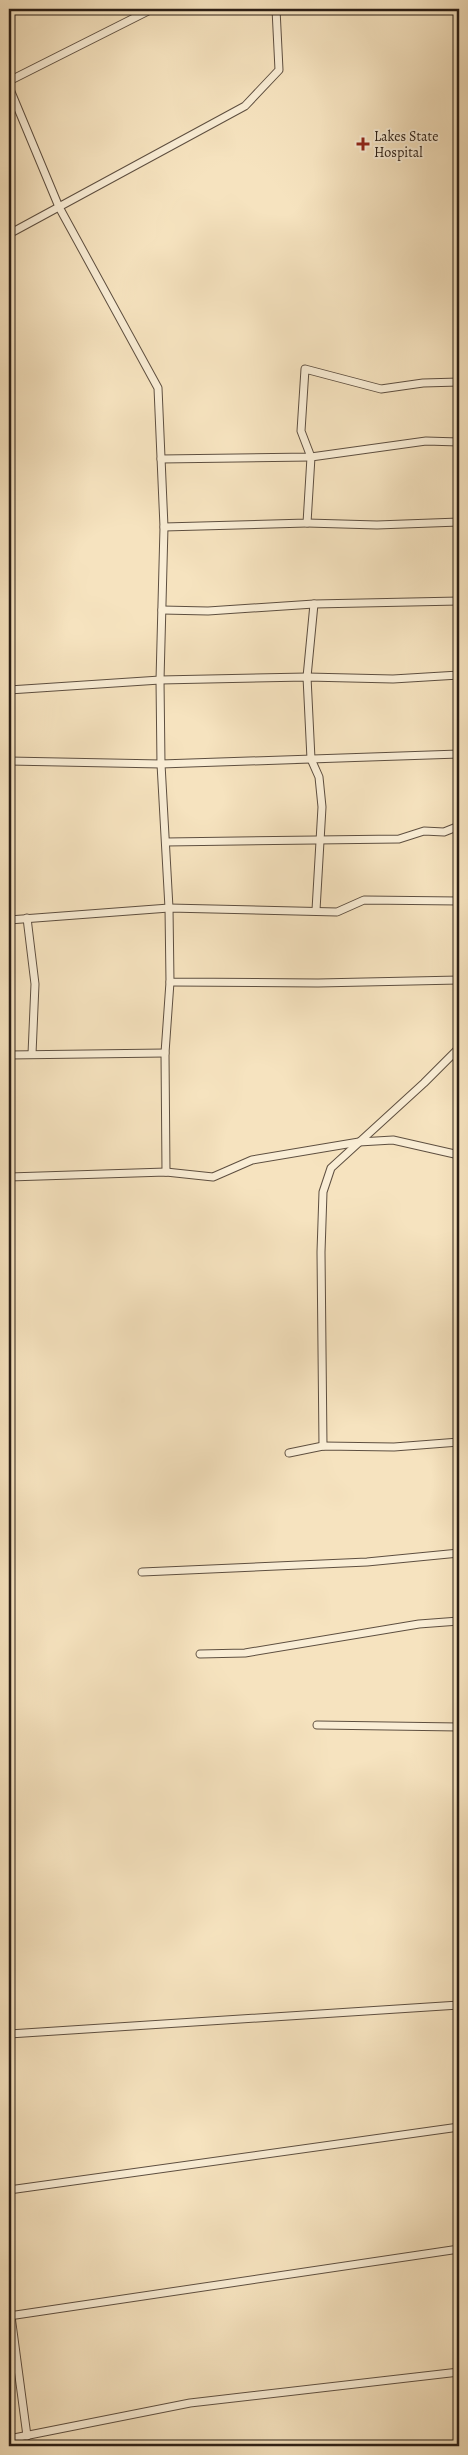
<svg xmlns="http://www.w3.org/2000/svg" width="468" height="2455" font-family="Alegreya,serif">
	<style>
		.lines { fill: none; stroke-linecap: round; stroke-linejoin: round }
		.street-casing { stroke: #5e4f40; stroke-width: 9 }
		.street { stroke: #f9edd5; stroke-width: 7 }
		.poi-dot { fill: #8f2418; stroke: #f9edd5; stroke-width: 2 }
		.labels { text-anchor: middle; dominant-baseline: central; stroke-width: 4; stroke-linejoin: round; paint-order: stroke }
		.poi-label { font-size: 14px; fill: #2b1e15; stroke: #f9edd5; text-anchor: start }
	</style>
	<rect width="100%" height="100%" fill="#f6e3bf"/>
	<filter id="stains"><feTurbulence type="fractalNoise" baseFrequency=".004" numOctaves="4"/><feColorMatrix values="0 0 0 0 .2 0 0 0 0 .09 0 0 0 0 .02 0 0 0 .5 -.17"/></filter>
	<radialGradient id="worn" r=".72"><stop offset=".6" stop-color="#630" stop-opacity="0"/><stop offset="1" stop-color="#630" stop-opacity=".3"/></radialGradient>
	<g class="lines">
		<g class="street-casing">
			<g id="street">
				<polyline points="9,81 152,9"/>
				<polyline points="9,87 59,207 158,388 164,527 160,680 161,764 169,908 170,982 318,983 459,980"/>
				<polyline points="9,234 245,106 279,70 276,9"/>
				<polyline points="161,459 311,457 301,431 305,369 381,389 423,383 459,382"/>
				<polyline points="307,523 377,525 459,522"/>
				<polyline points="164,527 307,523 311,457 426,441 459,442"/>
				<polyline points="314,604 307,677 311,759 319,777 322,807 316,910"/>
				<polyline points="162,610 208,611 314,604 459,601"/>
				<polyline points="9,690 160,680 307,677 393,679 459,675"/>
				<polyline points="9,761 161,764 459,754"/>
				<polyline points="166,842 399,839 424,831 444,832 459,826"/>
				<polyline points="27,918 35,984 32,1054"/>
				<polyline points="9,920 169,908 337,912 364,900 459,901"/>
				<polyline points="9,1055 165,1053"/>
				<polyline points="166,1172 165,1053 170,982"/>
				<polyline points="9,1177 166,1172 213,1177 252,1160 359,1142 393,1140 459,1155"/>
				<polyline points="323,1446 321,1252 323,1192 331,1168 424,1083 459,1048"/>
				<polyline points="289,1453 323,1446 394,1447 459,1442"/>
				<polyline points="142,1572 367,1562 459,1553"/>
				<polyline points="200,1654 245,1653 419,1624 459,1621"/>
				<polyline points="317,1725 459,1727"/>
				<polyline points="9,2034 459,2005"/>
				<polyline points="9,2190 459,2127"/>
				<polyline points="9,2301 27,2436"/>
				<polyline points="9,2316 459,2249"/>
				<polyline points="9,2439 190,2403 459,2372"/>
			</g>
		</g>
		<use href="#street" class="street"/>
	</g>
	<path class="poi-dot" d="M360.5 136.5h5v5h5v5h-5v5h-5v-5h-5v-5h5z"/>
	<g class="labels">
		<g class="poi-label">
			<text x="374" y="136">Lakes State<tspan x="374" dy="16">Hospital</tspan></text>
		</g>
	</g>
	<rect width="468" height="2455" fill="none" stroke="#f6e3bf" stroke-width="30"/>
	<rect x="10" y="10" width="448" height="2435" fill="none" stroke="#2b1e15" stroke-width="2.5"/>
	<rect x="15" y="15" width="438" height="2425" fill="none" stroke="#2b1e15"/>
	<rect width="100%" height="100%" filter="url(#stains)"/>
	<rect width="100%" height="100%" fill="url(#worn)"/>
</svg>
